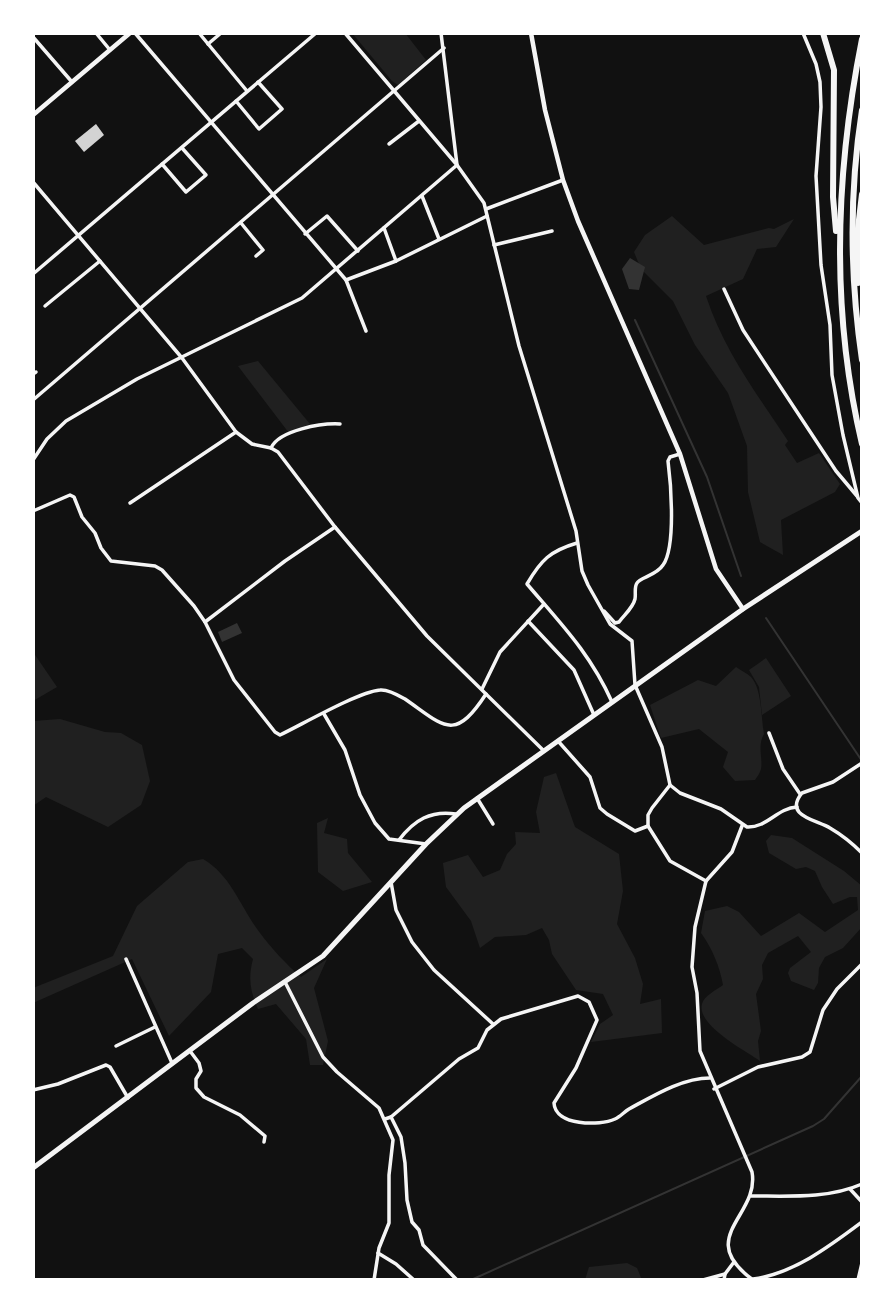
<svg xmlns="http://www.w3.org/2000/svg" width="895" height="1313" font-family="Overpass,sans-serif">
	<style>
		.green { fill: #202020 }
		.water { fill: #333 }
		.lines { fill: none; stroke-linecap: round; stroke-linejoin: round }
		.stream { stroke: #333; stroke-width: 2 }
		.building { fill: #d3d3d3 }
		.minor { stroke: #f5f5f5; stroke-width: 3.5 }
		.tertiary { stroke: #f5f5f5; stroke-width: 4.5 }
		.primary { stroke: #f5f5f5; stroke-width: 5 }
		.motorway { stroke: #f5f5f5; stroke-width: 6 }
	</style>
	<rect width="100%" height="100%" fill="#111"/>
	<g class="green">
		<polygon points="352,33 405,33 426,60 398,85 392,81"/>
		<path d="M672,216L704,245L769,228L774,229L794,219L776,247L757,249L743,279L706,296C724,351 757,394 788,441L785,445L797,463L819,453L840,484L835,492L781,520L783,555L760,542L748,492L747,446L728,393L695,345L673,301L641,269L634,252L645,235Z"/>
		<polygon points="258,361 310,424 289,433 238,366"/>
		<polygon points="33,652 57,687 33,701"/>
		<polygon points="766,658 791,696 762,715 759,687 749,670"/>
		<path d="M736,667C740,670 747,673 751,677C762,689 761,717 764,734C757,746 763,757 761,769C760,773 757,777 755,780L735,781L723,767L728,752L699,729L661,738L650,705L698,680L716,686Z"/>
		<polygon points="60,719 105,732 121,733 142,745 150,781 141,805 108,827 46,797 33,806 33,721"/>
		<polygon points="556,773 575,827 619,854 623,891 617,924 635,958 643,984 640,1004 661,999 662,1033 591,1042 600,1024 613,1015 603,994 576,990 552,954 549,940 542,928 526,935 495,937 480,948 471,921 446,887 443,863 468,855 483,877 500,870 507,854 516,844 515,832 540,833 536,812 544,777"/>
		<polygon points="328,818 324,833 347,839 348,853 372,882 343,891 318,872 317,823"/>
		<path d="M771,835L792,838L844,871L862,886V927L843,948L825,957L819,968L818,983L814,990L791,981L788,973L790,968L811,952L798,936L768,953L762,965L763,979L756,994L761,1031L758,1041L760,1061C746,1051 696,1025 702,1004C704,996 716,990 723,985C720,967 712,948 701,933L705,911L727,906L739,912L761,936L799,913L825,932L858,910L857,897H850L833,904L822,887L815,871L806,867L796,869L769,853L766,841Z"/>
		<path d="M203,859C232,876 240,907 260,933C272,949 286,964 301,977L327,959L314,988L328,1041L323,1065H310L306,1039L276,1004L258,1009C250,991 248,978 253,959L242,948L218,954L211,992L169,1036L132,959L33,1003V988L113,956L137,906L188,862Z"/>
		<polygon points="627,1263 637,1268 642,1280 585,1280 589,1267"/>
	</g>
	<g class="water">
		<polygon points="630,258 645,267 639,290 629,289 622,269"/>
		<polygon points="237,623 242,633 222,642 218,632"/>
	</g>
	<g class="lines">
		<g class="stream">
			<polyline points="635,320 707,477 741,576"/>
			<polyline points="766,618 862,761"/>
			<polyline points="471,1280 813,1126 824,1119 862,1076"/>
		</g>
	</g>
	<polygon class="building" points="96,124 104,135 84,152 75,141"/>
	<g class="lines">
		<g class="minor">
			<polyline points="96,33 110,50"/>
			<polyline points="135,33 346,280 366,331"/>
			<polyline points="199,33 247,91"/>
			<path d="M441,33L457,165L484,203L519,346L576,531L582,571L588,585L610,624L632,641L635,685L662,747L670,785L652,808L648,815V826L670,861L706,881L695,927L692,967L697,993L700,1051L752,1172C760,1216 694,1237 753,1280"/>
			<polyline points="803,33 816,64 820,82 821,107 816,176 821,265 830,325 832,375 843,435 858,498 862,503"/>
			<polyline points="33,37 72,82"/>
			<polyline points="208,44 221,33"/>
			<polyline points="236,101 259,129 282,109 258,82"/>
			<polyline points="389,144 419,121"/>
			<polyline points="162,164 186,192 206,175 182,148"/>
			<polyline points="33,182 182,358 236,432 252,444 271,448 278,452 335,527 427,636 544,751"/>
			<polyline points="422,196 439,239"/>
			<polyline points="486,209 563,180"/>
			<polyline points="241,223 263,250 256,256"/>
			<polyline points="384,228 396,261"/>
			<polyline points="305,234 327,216 358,251"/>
			<polyline points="494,245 552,231"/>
			<polyline points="33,274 316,33"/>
			<polyline points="346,280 396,261 487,216"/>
			<polyline points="724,289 743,330 836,471 857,496"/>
			<polyline points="45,306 100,261"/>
			<polyline points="33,374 36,372"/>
			<polyline points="33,400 444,48"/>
			<path d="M271,448C279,430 322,423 340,424"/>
			<polyline points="33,460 47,439 66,421 137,379 302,298 457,165 345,33"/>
			<polyline points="130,503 236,432"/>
			<path d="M33,511L70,495L74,497L82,517L95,533L101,548L111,561L155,566L162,570L194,606L205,622L234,680L275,732L280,735C303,724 358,692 380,690C388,689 398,695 405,699C444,726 454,743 486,694"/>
			<path d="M577,543C550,551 541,560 527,584C561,624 590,653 612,702"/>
			<path d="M604,611L615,623L619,622C624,615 633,608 635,599C636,594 634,587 637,583C640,577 656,576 663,565C676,547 671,484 668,461L670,457L680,454"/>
			<polyline points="528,621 574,670 594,715"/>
			<polyline points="205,622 285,561 335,527"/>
			<polyline points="482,689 500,652 544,604"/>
			<polyline points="324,714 345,750 360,795 375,823 389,839 426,844"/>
			<polyline points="769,733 783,769 800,794"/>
			<polyline points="558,741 590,777 600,808 607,814 635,831 648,826"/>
			<path d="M862,763L833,782L802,793C783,816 817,820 830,828C842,835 852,843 862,853"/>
			<path d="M670,785L680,793L721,809L747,827C767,828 777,808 797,807"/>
			<polyline points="477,798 493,824"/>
			<path d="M399,840C414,820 431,810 456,814"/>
			<polyline points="706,881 732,852 742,826"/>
			<polyline points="391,882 396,910 412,942 434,970 493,1024"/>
			<polyline points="126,959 172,1063"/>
			<polyline points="285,982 323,1057 337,1072 379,1108 393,1140 389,1175 389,1223 379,1248 374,1280"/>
			<polyline points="116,1046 155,1027"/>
			<polyline points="190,1051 199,1063 201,1071 196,1079 196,1088 204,1097 240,1115 265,1136 264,1142"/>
			<polyline points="714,1089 758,1067 802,1057 810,1052 823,1010 837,989 862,964"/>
			<polyline points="33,1090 58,1084 106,1065 110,1067 128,1098"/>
			<polyline points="391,1117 401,1137 405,1163 407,1200 412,1222 419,1230 423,1245 457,1280"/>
			<path d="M385,1119L391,1117L459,1059L478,1048L487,1030L501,1019L578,996L589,1002L597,1020L576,1068L554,1103C555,1126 600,1126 615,1119C620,1117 624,1112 629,1109C653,1096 682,1078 710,1078"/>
			<polyline points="850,1189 862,1202"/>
			<path d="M751,1196C788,1196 828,1199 862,1184"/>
			<polyline points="378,1253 396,1264 414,1280"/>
			<path d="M753,1279C793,1274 830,1246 862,1222"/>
			<polyline points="703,1280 725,1274"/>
			<polyline points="724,1280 725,1274 734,1262"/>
			<polyline points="858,1280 862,1263"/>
		</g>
		<g class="tertiary">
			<polyline points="531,33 545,110 563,180 578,221 680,454 716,569 743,609"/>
			<polyline points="33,115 130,33"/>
		</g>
		<polyline class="primary" points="33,1168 253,1003 323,956 426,844 464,808 743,609 862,531"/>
		<g class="motorway">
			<polyline points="823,33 834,70 833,197 836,231"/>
			<path d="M862,39C835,174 830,309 862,444"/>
			<path d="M862,110C849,193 850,278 862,360"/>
			<polyline points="858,283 858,228 862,194"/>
		</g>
	</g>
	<rect width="895" height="1313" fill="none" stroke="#ffffff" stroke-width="70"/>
</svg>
